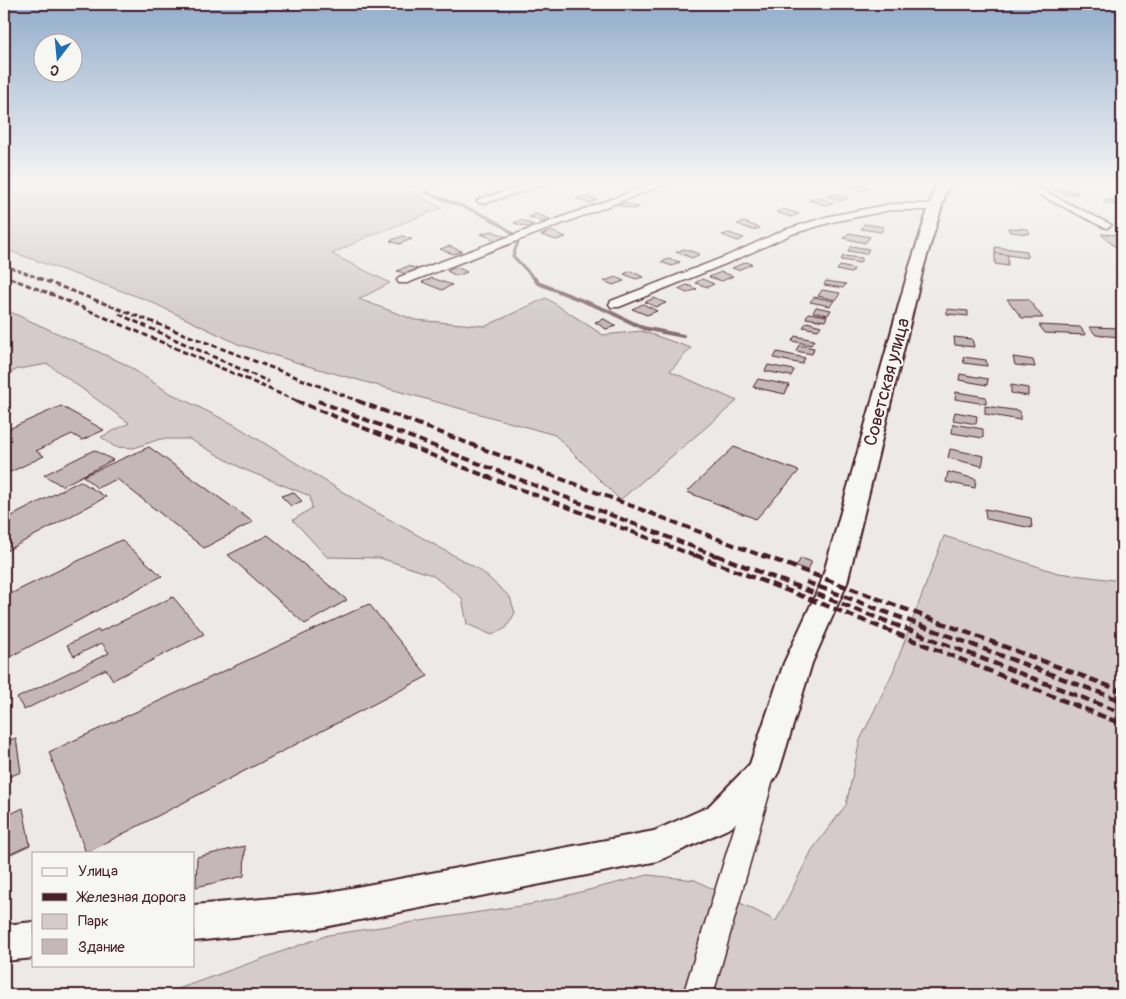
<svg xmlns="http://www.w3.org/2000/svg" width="1126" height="999" font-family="Pangolin,sans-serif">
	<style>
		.green { fill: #d4cbca; stroke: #8f757a }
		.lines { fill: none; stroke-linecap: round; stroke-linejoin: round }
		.stream-far1 { stroke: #886e73; stroke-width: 3 }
		.stream { stroke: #886e73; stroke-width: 4 }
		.building { fill: #c4b7b7; stroke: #4a1f2b }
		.minor-casing { stroke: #4a1f2b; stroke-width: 3 }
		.major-casing { stroke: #4a1f2b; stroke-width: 4 }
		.minor { fill: #f6f6f2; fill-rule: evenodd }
		.major { fill: #f6f6f2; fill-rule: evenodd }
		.rail-far3 { stroke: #4a1f2b; stroke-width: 2.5; stroke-dasharray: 4.5 2.5; stroke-linecap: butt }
		.rail-far2 { stroke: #4a1f2b; stroke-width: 3; stroke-dasharray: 5.5 3; stroke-linecap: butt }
		.rail-far1 { stroke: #4a1f2b; stroke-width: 4; stroke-dasharray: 8 4; stroke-linecap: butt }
		.rail { stroke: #4a1f2b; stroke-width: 4.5; stroke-dasharray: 9 4.5; stroke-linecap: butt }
		.labels { text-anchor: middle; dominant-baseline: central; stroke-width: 4.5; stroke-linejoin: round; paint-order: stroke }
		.street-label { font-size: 18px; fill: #4a1f2b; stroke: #f6f6f2 }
	</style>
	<rect width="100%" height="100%" fill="#ece9e6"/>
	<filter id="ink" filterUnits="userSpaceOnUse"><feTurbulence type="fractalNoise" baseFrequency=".02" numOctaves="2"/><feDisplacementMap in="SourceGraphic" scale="10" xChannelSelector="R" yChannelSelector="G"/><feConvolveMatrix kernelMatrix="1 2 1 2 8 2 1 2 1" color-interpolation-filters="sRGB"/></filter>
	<g filter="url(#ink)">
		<g class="green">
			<polygon points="4,182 427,182 405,189 442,208 367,237 332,254 390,283 359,299 415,320 486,326 546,298 603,335 642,331 691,348 670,371 737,401 620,500 555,435 308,366 238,344 147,300 4,249"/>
			<polygon points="4,309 125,364 168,392 235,425 367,507 480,570 510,597 515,613 506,628 492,635 467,624 462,598 432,575 380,558 327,557 293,520 312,508 310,496 243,469 189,439 160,439 134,448 115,447 101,437 129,423 48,364 18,369 4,376"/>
			<polygon points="944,536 1058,573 1122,581 1122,995 161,995 328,935 533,904 648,875 695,880 776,921 812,850 846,805 860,740 893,672"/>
		</g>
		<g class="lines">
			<path class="stream-far1" d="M439,182L425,192C458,206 493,214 519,239L513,256L535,279"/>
			<polyline class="stream" points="534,278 538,283 606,310 643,328 683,336"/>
		</g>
		<g class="building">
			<polygon points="852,183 869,188 863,191 845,186"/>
			<polygon points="1063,188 1078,193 1066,195 1052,189"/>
			<polygon points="834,194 848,198 840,201 827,196"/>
			<polygon points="584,196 597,200 589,203 576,199"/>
			<polygon points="817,197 833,203 825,205 809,200"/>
			<polygon points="1103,200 1121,200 1122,205 1109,204"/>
			<polygon points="624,203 639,207 633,209 618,205"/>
			<polygon points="784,209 799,214 791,217 776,212"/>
			<polygon points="536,214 550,219 543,222 529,217"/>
			<polygon points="521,220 534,225 527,227 514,223"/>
			<polygon points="744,222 760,228 753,230 737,224"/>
			<polygon points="864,224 884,227 881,232 861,229"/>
			<polygon points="1008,228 1028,229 1030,234 1010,232"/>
			<polygon points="492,231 507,237 497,241 481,234"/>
			<polygon points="551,231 566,237 556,240 541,235"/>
			<polygon points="729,233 744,238 738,241 722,235"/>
			<polygon points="849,233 870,237 865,243 843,238"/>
			<polygon points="1101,234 1122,235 1122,246 1114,246"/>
			<polygon points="402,236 412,239 399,244 390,241"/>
			<polygon points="449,246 462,251 453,254 440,249"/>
			<polygon points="851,246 869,249 866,254 848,251"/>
			<polygon points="995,247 1027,251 1027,258 995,253"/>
			<polygon points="684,249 700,254 692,258 676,252"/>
			<polygon points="995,253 1008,255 1008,266 995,264"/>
			<polygon points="843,256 862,258 860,263 841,260"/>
			<polygon points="669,259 680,262 672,266 661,262"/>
			<polygon points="746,262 752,264 738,270 732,268"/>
			<polygon points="408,266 418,269 407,274 397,271"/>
			<polygon points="840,266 854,269 851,273 837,270"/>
			<polygon points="457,267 467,272 457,276 447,271"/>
			<polygon points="631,271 643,277 636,279 624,274"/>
			<polygon points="721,272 733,276 722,281 709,277"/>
			<polygon points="616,277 624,281 613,285 604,281"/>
			<polygon points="432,278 452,285 442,290 422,282"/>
			<polygon points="702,279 714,284 708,287 695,283"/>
			<polygon points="826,281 846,284 843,288 824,285"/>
			<polygon points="687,285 697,289 687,293 678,289"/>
			<polygon points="822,290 840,293 836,300 818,296"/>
			<polygon points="814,297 834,301 830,306 810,302"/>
			<polygon points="654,298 666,303 656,307 645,302"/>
			<polygon points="1007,299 1028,299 1043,318 1022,318"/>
			<polygon points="643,304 657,311 647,315 632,309"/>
			<polygon points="816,307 831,310 828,315 813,312"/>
			<polygon points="947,309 968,311 968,316 947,314"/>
			<polygon points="808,313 827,316 825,321 806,318"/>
			<polygon points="604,319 616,326 606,329 595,322"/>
			<polygon points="807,322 821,326 818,330 803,327"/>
			<polygon points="1039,325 1080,327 1086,335 1045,333"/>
			<polygon points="1089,327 1122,328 1122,337 1096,335"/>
			<polygon points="795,336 814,340 811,345 792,341"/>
			<polygon points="954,337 972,339 974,347 955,345"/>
			<polygon points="799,345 814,348 812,354 796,351"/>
			<polygon points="777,352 805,358 802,364 774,358"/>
			<polygon points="963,357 986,360 987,366 964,363"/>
			<polygon points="1013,357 1033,360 1035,367 1015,365"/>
			<polygon points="768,365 794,370 791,376 765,371"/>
			<polygon points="960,374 988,379 987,385 959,380"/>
			<polygon points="758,379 789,385 785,394 753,387"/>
			<polygon points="1011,385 1028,388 1028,396 1011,393"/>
			<polygon points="956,392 986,397 986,404 955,399"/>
			<polygon points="61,406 104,430 82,440 72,434 36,451 44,456 4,475 4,431"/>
			<polygon points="985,406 1020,411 1020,420 985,414"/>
			<polygon points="955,412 977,416 976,424 953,420"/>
			<polygon points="953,424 983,429 983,438 952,433"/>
			<polygon points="149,447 253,522 204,548 117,479 97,488 83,476"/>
			<polygon points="734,447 799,471 756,519 687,492"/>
			<polygon points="950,449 984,456 982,466 948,458"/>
			<polygon points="94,450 113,460 62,486 44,475"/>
			<polygon points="948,472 976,479 975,488 946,482"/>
			<polygon points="80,481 106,497 4,552 4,520"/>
			<polygon points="293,492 302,501 291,506 281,496"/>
			<polygon points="985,509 1031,518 1032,528 986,519"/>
			<polygon points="268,535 347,600 305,624 228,555"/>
			<polygon points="121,540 162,576 4,660 4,597"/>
			<polygon points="801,558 812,562 807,571 796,567"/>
			<polygon points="173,597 204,634 113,680 106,669 24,710 17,698 109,653 102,643 74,656 67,645 98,630 99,632"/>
			<polygon points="369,604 428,676 86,853 49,752"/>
			<polygon points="16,738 21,772 4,779 4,742"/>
			<polygon points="23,808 30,845 4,857 4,817"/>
			<polygon points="245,846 244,876 196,887 197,857"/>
		</g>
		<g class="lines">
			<g class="minor-casing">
				<g id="minor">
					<polygon points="537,182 552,182 485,203 479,203 477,201 479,199"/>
					<polygon points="658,182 671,182 407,283 399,283 397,280 399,277"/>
					<polygon points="1014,182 1026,182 1112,225 1107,228 1103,227"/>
					<polygon points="891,204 934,204 939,207 934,210 891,210 832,222 792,234 735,260 619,307 611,307 609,304 611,301 727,256 784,230 830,216"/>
					<polygon points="761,770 770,773 773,780 713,995 683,995 749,780 752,773"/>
				</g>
			</g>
			<g class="major-casing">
				<g id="major">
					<polygon points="937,182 949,182 923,269 847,583 812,663 779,771 774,780 732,827 658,861 319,928 194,941 194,905 319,894 654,831 708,807 750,764 784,663 821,583 909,269"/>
					<polygon points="34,922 34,958 4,961 4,925"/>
				</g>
			</g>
			<use href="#minor" class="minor"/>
			<use href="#major" class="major"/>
			<g class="rail-far3">
				<polyline points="4,265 42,279"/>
				<polyline points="4,276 13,279"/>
			</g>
			<g class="rail-far2">
				<polyline points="10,278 58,297 299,402"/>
				<polyline points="38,278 361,402"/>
				<polyline points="119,314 269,382"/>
				<polyline points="318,401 320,402"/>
			</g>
			<g class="rail-far1">
				<polyline points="296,401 444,460 698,557"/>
				<polyline points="318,401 719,557"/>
				<polyline points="358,401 765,557"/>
			</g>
			<g class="rail">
				<polyline points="695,555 825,605 1122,724"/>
				<polyline points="716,555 1122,713"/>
				<polyline points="762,555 1122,691"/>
				<polyline points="806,582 1122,701"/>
			</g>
		</g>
	</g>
	<linearGradient id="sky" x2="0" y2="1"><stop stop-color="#92adcc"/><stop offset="0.57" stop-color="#f6f5f4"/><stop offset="1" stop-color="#f6f5f4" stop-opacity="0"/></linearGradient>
	<rect width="1126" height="322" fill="url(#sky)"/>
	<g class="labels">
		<g class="street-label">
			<text transform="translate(887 382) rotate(-75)">Советская улица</text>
		</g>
	</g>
	<rect width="1126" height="999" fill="none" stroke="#f6f6f2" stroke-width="20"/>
	<rect x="10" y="10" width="1106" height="979" fill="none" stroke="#4a1f2b" stroke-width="2" filter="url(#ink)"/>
	<rect x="32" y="852" width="162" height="115" fill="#f6f6f2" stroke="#b1a0a2"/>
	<rect x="42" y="868" width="25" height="8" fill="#f6f6f2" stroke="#b1a0a2"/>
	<text x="78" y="876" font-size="15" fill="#4a1f2b">Улица</text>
	<rect x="42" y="893" width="25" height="8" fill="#4a1f2b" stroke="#b1a0a2"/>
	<text x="78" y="902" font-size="15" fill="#4a1f2b">Железная дорога</text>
	<rect x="42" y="914" width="25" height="15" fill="#d4cbca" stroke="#b1a0a2"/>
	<text x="78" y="926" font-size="15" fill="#4a1f2b">Парк</text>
	<rect x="42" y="939" width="25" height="15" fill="#c4b7b7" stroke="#b1a0a2"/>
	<text x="78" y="952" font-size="15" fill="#4a1f2b">Здание</text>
	<g transform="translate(58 58) rotate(196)"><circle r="24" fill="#f6f6f2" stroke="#b1a0a2"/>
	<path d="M0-4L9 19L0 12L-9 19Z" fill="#1f6fb2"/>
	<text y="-8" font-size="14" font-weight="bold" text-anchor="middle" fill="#4a1f2b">С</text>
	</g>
</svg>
